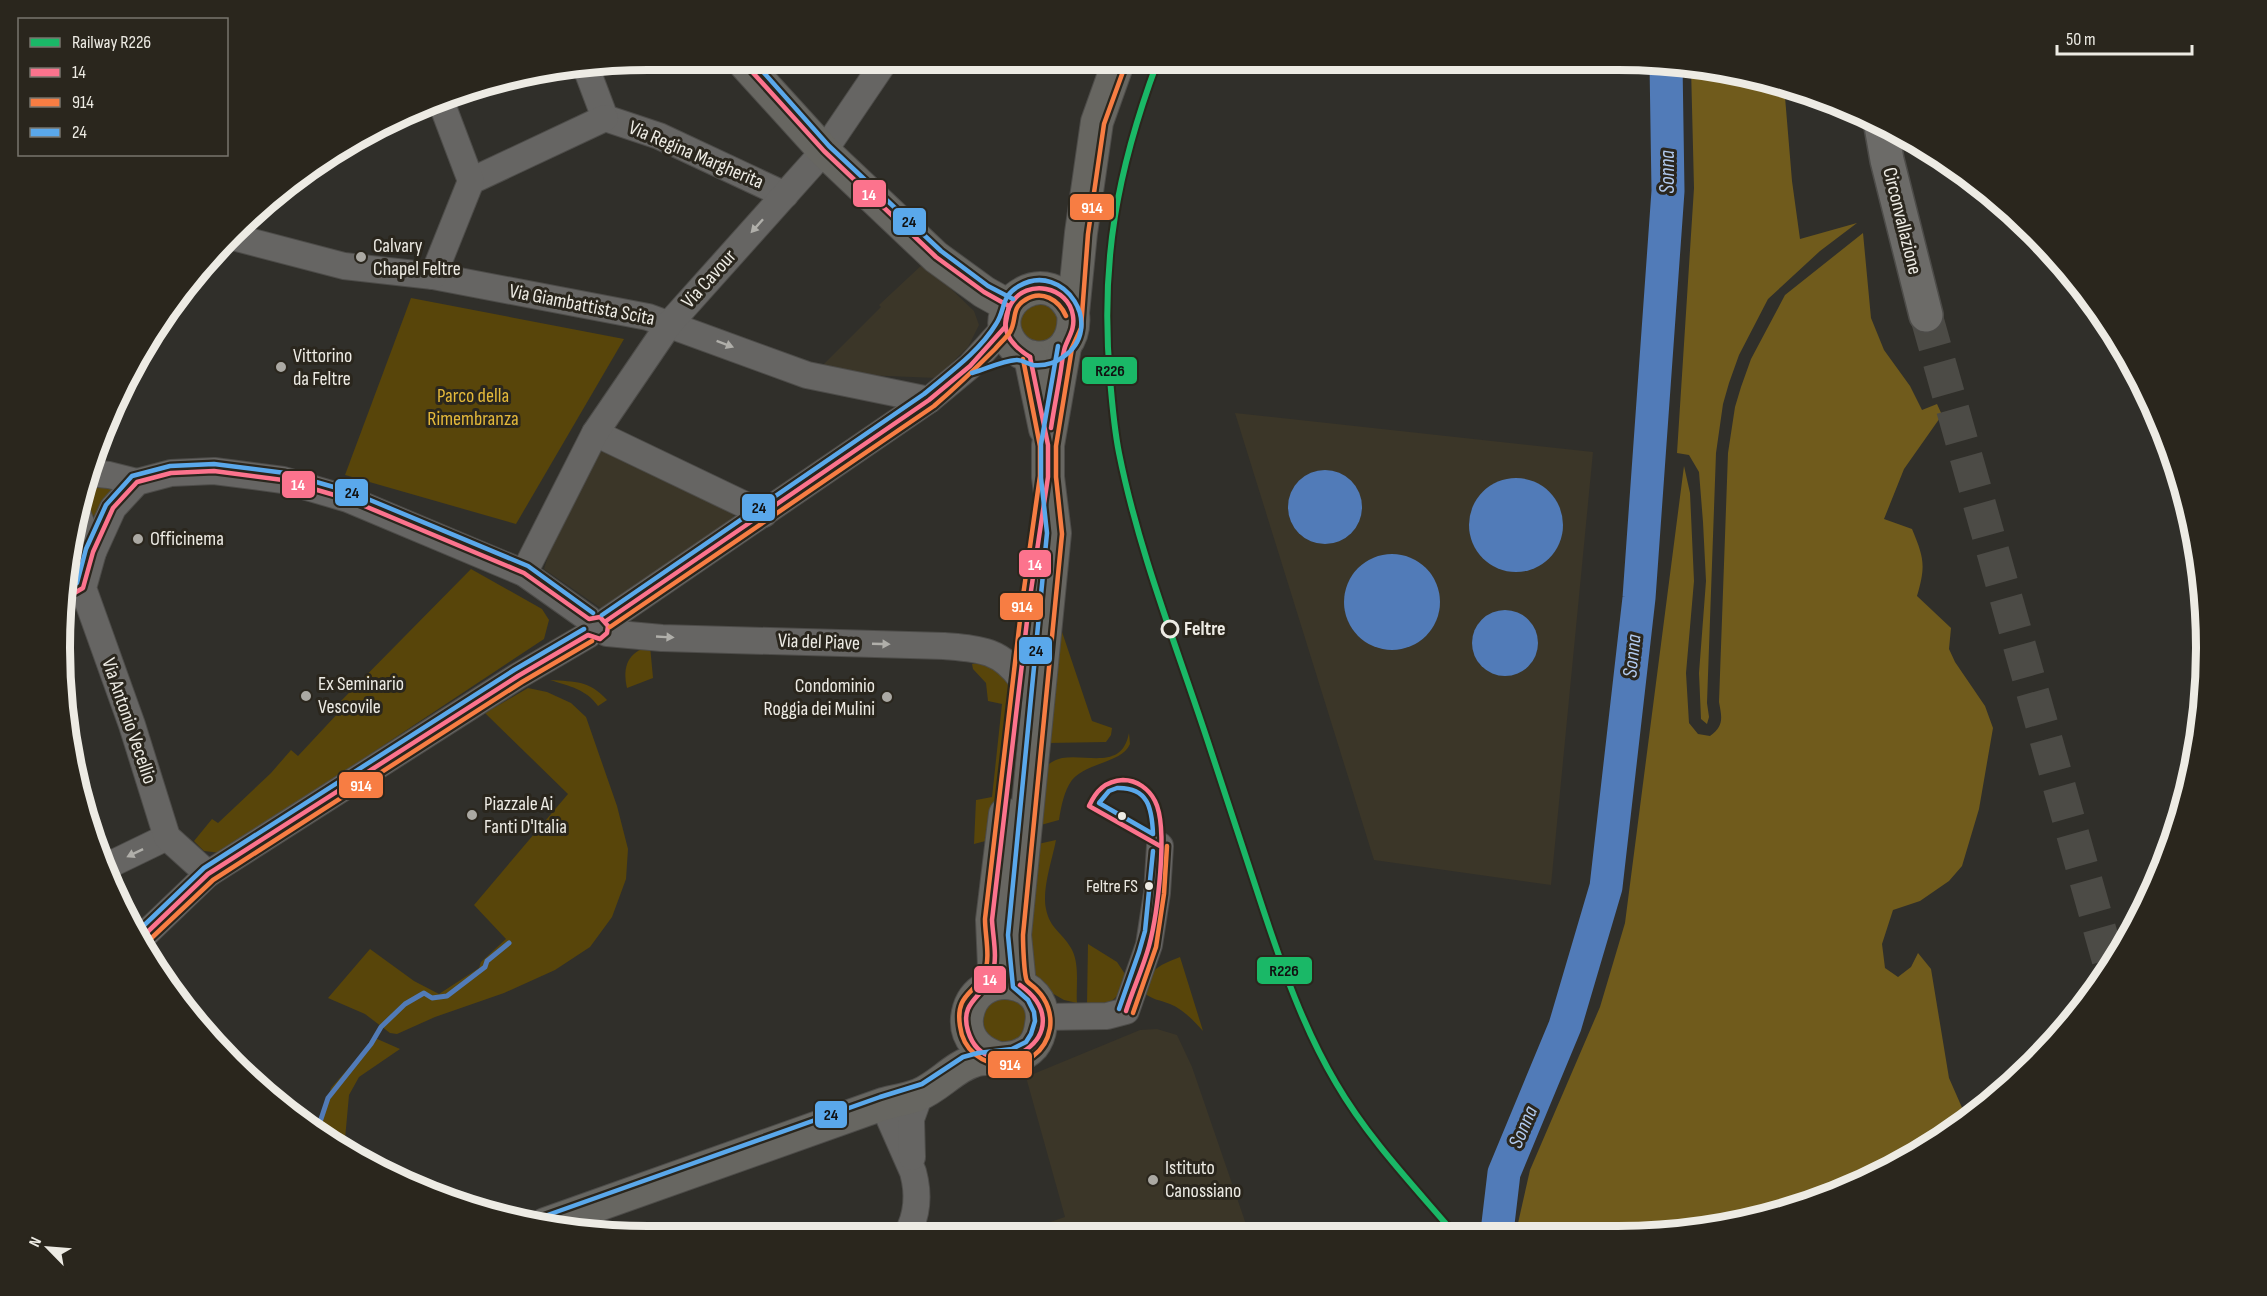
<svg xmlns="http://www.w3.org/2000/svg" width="2267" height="1296" font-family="'Sofia Sans Condensed',sans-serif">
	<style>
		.built { fill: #3b3628 }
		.green { fill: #58450a }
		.forest { fill: #705b1c }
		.water { fill: #517bb8 }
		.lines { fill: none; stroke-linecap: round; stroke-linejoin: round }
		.stream { stroke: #517bb8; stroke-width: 5 }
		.river { stroke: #517bb8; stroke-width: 33 }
		.highway-tunnel { stroke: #4c4b46; stroke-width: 33; stroke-dasharray: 33 16; stroke-linecap: butt }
		.minor-casing { stroke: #4d4c49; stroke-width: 28 }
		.major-casing { stroke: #4d4c49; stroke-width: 34 }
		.highway-casing { stroke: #4d4c49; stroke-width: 36 }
		.minor { stroke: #666563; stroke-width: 26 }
		.major { stroke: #676661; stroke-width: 32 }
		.highway { stroke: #6c6b68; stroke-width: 33 }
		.bus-1-casing { stroke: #2a261d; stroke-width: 9 }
		.bus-2-casing { stroke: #2a261d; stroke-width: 9 }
		.bus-3-casing { stroke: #2a261d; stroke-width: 9 }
		.bus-1 { stroke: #fc738d; stroke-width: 4.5 }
		.bus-2 { stroke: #f77d43; stroke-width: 4.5 }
		.bus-3 { stroke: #5aa8eb; stroke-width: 4.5 }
		.rail-1-casing { stroke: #2a261d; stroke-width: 10 }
		.rail-1 { stroke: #1ab867; stroke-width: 6 }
		.oneway { fill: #b0afaa }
		.poi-dot { fill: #aba9a3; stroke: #2a261d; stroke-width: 2 }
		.stop-dot { fill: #2a261d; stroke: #edebe4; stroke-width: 3 }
		.bus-dot { fill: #edebe4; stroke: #2a261d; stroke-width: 2 }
		.labels { text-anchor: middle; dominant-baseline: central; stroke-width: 6; stroke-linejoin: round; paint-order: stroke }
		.bus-label { font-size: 18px; fill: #edebe4; stroke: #2a261d; text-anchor: end }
		.street-label { font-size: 20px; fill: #edebe4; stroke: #2a261d }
		.poi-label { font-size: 20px; fill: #edebe4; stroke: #2a261d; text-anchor: start }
		.park-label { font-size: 20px; fill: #e4b93a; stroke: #2a261d }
		.stop-label { font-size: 20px; font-weight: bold; fill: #edebe4; stroke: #2a261d; text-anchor: start }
		.water-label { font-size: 21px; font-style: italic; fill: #b2cbf0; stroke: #2a261d }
		.rim { fill: none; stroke: #edebe4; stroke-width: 8 }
		.line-badge { stroke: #2a261d; stroke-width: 2 }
		.badge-label { font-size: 16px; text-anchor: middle; font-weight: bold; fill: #fff }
		.pale-badge-label { font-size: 16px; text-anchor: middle; font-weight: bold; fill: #111 }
	</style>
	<rect width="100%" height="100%" fill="#302f2a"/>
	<g class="built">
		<polygon points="924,263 974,311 979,325 968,347 936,378 815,373 881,307 879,305"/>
		<polygon points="1235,413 1593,452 1551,885 1374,860"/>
		<polygon points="597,443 730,510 737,520 602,609 544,569 557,528"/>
		<polygon points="1157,1029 1177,1035 1192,1067 1249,1233 1018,1233 1065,1217 1026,1077 1140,1030"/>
	</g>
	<g class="green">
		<polygon points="411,298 624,339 516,524 345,475"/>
		<polygon points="1043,298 1064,321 1046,346 1023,339 1017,316"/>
		<polygon points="86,479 109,481 113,490 98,513 93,516 86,513 79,499"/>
		<polygon points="471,569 542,609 549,620 544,639 221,853 204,851 194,841 212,819 218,823 271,773 291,750 298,756 340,711 336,706"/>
		<polygon points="1056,614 1092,721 1112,728 1111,735 1106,742 1047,743"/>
		<path d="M650,646L653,678L627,688C622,666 628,652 650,646Z"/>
		<polygon points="982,663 989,664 1010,683 1011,705 997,838 974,844 976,800 992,797 1002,704 988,701 986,683 973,669 972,664"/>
		<path d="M550,680C576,682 589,680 607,700L598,706C586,689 569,686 550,680Z"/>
		<polygon points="528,688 547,692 571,703 586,717 617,806 628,849 626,879 612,917 590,947 555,970 504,993 435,1017 397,1034 390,1033 365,1014 328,998 370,949 414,981 439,994 479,968 481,962 506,939 474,905 568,794 485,713"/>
		<path d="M1129,733L1130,744C1122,763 1087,762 1072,780C1064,791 1061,807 1059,820L1030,828L1045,766C1051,763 1056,759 1062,758C1089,754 1122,770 1129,733Z"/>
		<path d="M1056,840C1052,861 1042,888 1046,909C1050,929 1062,932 1071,948C1080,963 1076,986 1077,1003L1064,1000L1045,989L1027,966L1029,846Z"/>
		<path d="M1088,944L1117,962L1127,977C1117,1000 1113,1005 1087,1005Z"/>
		<path d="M1180,957L1203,1031C1193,1020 1184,1010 1170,1004C1160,1000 1153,1000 1144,993C1152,967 1156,967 1180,957Z"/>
		<circle cx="1005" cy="1020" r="22"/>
		<polygon points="375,1038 400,1049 359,1077 349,1095 344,1150 317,1131 331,1088"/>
	</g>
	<g class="forest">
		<polygon points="1691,67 1772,80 1784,85 1792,181 1800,239 1857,223 1820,251 1768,299 1739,355 1729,383 1723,404 1716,453 1707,703 1709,717 1707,724 1701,719 1699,673 1706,581 1703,522 1699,472 1689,455 1677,453 1694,188"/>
		<path d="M1863,233L1871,318L1884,350L1910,386L1922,410L1937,404L1942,415L1904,469L1884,519L1912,529C1924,558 1926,565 1917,596L1951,628L1949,649L1955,662L1985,706L1993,728L1979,809L1962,866L1949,881L1920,901L1893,910L1882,944L1885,968L1898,977L1911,967L1918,953L1931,969L1949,1078L1967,1119L1945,1137L1808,1205L1695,1231L1516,1232L1530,1170L1600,1007L1625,923L1684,466L1690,493L1694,581L1686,673L1689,723L1698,734L1710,736C1724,726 1722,718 1719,702L1728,453L1735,407L1741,387L1751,359L1785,295Z"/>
	</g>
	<g class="water">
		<circle cx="1325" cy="507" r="37"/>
		<circle cx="1516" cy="525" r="47"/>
		<circle cx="1392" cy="602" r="48"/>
		<circle cx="1505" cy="643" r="33"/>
	</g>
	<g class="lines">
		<polyline class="stream" points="317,1131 328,1098 371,1044 381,1027 405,1004 424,993 432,998 447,996 485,967 487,961 509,943"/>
		<polyline class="river" points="1497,1232 1504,1173 1565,1026 1606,887 1639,598 1668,191 1666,63"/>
		<polyline class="highway-tunnel" points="1926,315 2110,966"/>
		<g class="minor-casing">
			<g id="minor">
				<polyline points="585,65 605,118 659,136 785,195"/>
				<polyline points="471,181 605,118"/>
				<polyline points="229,236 344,266 433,276 648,317 807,375 929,400"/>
				<polyline points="433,276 471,181 440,99"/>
				<polyline points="595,433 764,514"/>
				<polyline points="89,473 109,475 137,482"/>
				<polyline points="77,513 93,552"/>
				<polyline points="524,573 595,433 670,323 824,151 883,64"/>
				<polyline points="606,621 929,400 970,366 1005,327"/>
				<path d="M607,633L662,638L944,646C978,649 1000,649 1021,679"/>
				<polyline points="103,868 167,837"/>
				<polyline points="208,874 167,837 132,725 83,588 93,552 113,508 137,482 171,473 214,471 283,480 348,499 524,573 589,619"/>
				<polyline points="138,941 208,874 518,676 588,635"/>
				<polyline points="1043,1017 1107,1016 1126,1011 1149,945 1157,893 1160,846"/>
				<path d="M883,1104L913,1172C919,1194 918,1214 907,1234"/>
				<polyline points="912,1157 911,1119 920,1094"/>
			</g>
		</g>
		<g class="major-casing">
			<g id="major">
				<polyline points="745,64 824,151 936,257 984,292 1009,306"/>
				<path d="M1073,313C1051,260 983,302 1011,343C1017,351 1025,356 1034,357C1062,361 1076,337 1073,313L1081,233L1097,122L1118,63"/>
				<polyline points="1030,357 1045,429"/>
				<polyline points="1020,985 1015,935 1055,533 1048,477 1048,445 1065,347"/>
				<polyline points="987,986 994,966 992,920 1005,814"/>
				<path d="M545,1224L883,1104C895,1101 907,1099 918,1095C940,1086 954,1066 977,1060C997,1056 1018,1063 1033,1046C1038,1040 1040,1033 1041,1025C1051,976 973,965 967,1018C965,1039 980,1052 998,1058"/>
			</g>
		</g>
		<g class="highway-casing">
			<polyline id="highway" points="1881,126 1887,160 1926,315"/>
		</g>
		<use href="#minor" class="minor"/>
		<use href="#major" class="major"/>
		<use href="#highway" class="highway"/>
		<g class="bus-1-casing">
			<g id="bus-1">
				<polyline points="745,64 824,151 936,257 984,292 1009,306"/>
				<path d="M1030,357C1009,344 998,328 1011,304C1026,278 1069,286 1073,316C1075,329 1069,336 1065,347C1063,353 1062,362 1061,369C1058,389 1054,408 1051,428"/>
				<polyline points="64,599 83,588 93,552 113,508 137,482 171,473 214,471 283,480 348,499 524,573 589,619 600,617 608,626 607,633 600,639 588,635 518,676 208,874 138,941"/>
				<polyline points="606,621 929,400 970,366 1005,327 1009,306"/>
				<path d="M1020,985C1087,1033 987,1094 968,1031C959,1001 984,997 992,975C998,958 993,938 992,920L1029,604L1048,477V445L1030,357"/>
				<path d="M1126,1011C1133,989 1143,968 1149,946C1157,916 1169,828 1155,801C1149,789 1137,780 1123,780C1105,781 1096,791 1089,806L1160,846"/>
			</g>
		</g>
		<g class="bus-2-casing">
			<g id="bus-2">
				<polyline points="1071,350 1081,328 1088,234 1104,124 1125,66"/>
				<path d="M1023,359L1040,446V476L1022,603L985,919C985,936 991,958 984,974C975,994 955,994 960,1026C966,1076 1041,1079 1050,1028C1052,1014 1047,1000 1037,990C1035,987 1029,984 1027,981C1024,976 1023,943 1023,935L1062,534L1056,477V446L1072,348"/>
				<path d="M610,627L934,406C955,388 975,369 995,349C1000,343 1006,338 1010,332C1017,320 1011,308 1025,300C1042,289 1059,300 1066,316"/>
				<polyline points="143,946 213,880 522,682 592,641"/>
				<polyline points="1133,1013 1156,947 1164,894 1167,846"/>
			</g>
		</g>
		<g class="bus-3-casing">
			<g id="bus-3">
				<polyline points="756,64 829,146 941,251 988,286 1013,299"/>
				<polyline points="64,590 77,583 86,549 106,505 132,476 170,466 214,464 285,473 351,492 528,566 593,613"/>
				<path d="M602,615L924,394C949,373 979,352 996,324C1006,309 1000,297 1019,286C1064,260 1107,328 1063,357C1055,363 1044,366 1033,365C1027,364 1022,359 1016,360C1002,361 986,369 972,373"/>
				<path d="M1117,788C1148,787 1152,808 1153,834L1099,803L1109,791Z"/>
				<polyline points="135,934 204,868 514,670 584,629"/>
				<polyline points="1119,1009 1139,952 1145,931 1153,851"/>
				<polyline points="542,1217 880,1097 922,1084 963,1057 978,1053 1012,1049 1026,1042 1031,1034 1035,1021 1034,1012 1028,1000 1013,987 1008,935 1047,533 1041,478 1041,444 1058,346"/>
			</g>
		</g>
		<use href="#bus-1" class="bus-1"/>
		<use href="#bus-2" class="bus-2"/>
		<use href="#bus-3" class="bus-3"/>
		<g class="rail-1-casing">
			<path id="rail-1" d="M1157,63C1117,171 1100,262 1110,378C1112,403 1114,428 1119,453C1139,553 1178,650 1210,748C1228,802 1245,855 1263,909C1283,969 1304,1029 1336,1083C1368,1138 1412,1184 1453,1232"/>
		</g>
		<use href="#rail-1" class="rail-1"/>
	</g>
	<defs><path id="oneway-solid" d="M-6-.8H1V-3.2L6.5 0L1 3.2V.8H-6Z" transform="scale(1.5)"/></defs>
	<g class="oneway">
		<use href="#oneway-solid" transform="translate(757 226) rotate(132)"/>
		<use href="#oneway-solid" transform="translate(725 344) rotate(21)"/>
		<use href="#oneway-solid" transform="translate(665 637) rotate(3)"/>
		<use href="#oneway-solid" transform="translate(881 644) rotate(2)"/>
		<use href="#oneway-solid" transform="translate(135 853) rotate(154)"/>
	</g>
	<g class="poi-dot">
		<circle cx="361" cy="257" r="6"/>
		<circle cx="281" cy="367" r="6"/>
		<circle cx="138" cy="539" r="6"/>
		<circle cx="306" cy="696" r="6"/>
		<circle cx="887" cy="697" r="6"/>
		<circle cx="472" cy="815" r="6"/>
		<circle cx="1153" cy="1180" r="6"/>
	</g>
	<circle class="stop-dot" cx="1170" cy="629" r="8"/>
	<g class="bus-dot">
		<circle cx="1122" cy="816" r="5"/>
		<circle cx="1149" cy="886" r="5"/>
	</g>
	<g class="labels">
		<g class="bus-label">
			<text x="1138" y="886">Feltre FS</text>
		</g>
		<g class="street-label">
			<text transform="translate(696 155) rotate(23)">Via Regina Margherita</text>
			<text transform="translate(1902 221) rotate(76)">Circonvallazione</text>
			<text transform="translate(709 279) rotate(-48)">Via Cavour</text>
			<text transform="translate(582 305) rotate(11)">Via Giambattista Scita</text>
			<text transform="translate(819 642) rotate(2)">Via del Piave</text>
			<text transform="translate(129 721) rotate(71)">Via Antonio Vecellio</text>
		</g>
		<g class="poi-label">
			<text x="373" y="246">Calvary<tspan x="373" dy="23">Chapel Feltre</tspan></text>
			<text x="293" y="356">Vittorino<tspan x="293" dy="23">da Feltre</tspan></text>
			<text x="150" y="539">Officinema</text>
			<text x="318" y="684">Ex Seminario<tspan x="318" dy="23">Vescovile</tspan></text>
			<text x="875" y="686" text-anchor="end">Condominio<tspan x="875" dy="23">Roggia dei Mulini</tspan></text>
			<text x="484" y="804">Piazzale Ai<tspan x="484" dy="23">Fanti D'Italia</tspan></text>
			<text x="1165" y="1168">Istituto<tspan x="1165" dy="23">Canossiano</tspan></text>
		</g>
		<g class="park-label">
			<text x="473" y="396">Parco della<tspan x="473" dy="23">Rimembranza</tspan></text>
		</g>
		<g class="stop-label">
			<text x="1184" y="629">Feltre</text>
		</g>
		<g class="water-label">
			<text transform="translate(1667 172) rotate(-90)">Sonna</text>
			<text transform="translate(1632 656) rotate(-84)">Sonna</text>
			<text transform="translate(1523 1127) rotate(-67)">Sonna</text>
		</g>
	</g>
	<path d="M0 0H2267V1296H0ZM648 70H1618A578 578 0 0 1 2196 648V648A578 578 0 0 1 1618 1226H648A578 578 0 0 1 70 648V648A578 578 0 0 1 648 70Z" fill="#2a261d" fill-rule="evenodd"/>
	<path class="rim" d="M648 70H1618A578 578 0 0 1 2196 648V648A578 578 0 0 1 1618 1226H648A578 578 0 0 1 70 648V648A578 578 0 0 1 648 70Z"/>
	<g class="line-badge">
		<rect x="852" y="179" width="35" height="29" rx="6" fill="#fc738d"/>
		<rect x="1069" y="193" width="46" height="28" rx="6" fill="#f77d43"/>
		<rect x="892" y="207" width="35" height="29" rx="6" fill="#5aa8eb"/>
		<rect x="1081" y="356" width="57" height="29" rx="6" fill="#1ab867"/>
		<rect x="281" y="470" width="35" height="29" rx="6" fill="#fc738d"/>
		<rect x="334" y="478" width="35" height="29" rx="6" fill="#5aa8eb"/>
		<rect x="741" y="493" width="35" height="29" rx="6" fill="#5aa8eb"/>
		<rect x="1018" y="549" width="34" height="29" rx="6" fill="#fc738d"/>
		<rect x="999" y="592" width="45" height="29" rx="6" fill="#f77d43"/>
		<rect x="1018" y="636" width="35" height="29" rx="6" fill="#5aa8eb"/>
		<rect x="338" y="771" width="46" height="28" rx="6" fill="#f77d43"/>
		<rect x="1256" y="956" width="57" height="29" rx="6" fill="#1ab867"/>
		<rect x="973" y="965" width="34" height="29" rx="6" fill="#fc738d"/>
		<rect x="987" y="1050" width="46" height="29" rx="6" fill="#f77d43"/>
		<rect x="814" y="1100" width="34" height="29" rx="6" fill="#5aa8eb"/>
	</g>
	<g class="badge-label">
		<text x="869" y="200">14</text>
		<text x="1092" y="213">914</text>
		<text x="298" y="490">14</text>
		<text x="1035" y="570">14</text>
		<text x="1022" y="612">914</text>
		<text x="361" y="791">914</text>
		<text x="990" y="985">14</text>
		<text x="1010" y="1070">914</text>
	</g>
	<g class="pale-badge-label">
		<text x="909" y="227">24</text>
		<text x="1110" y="376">R226</text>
		<text x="352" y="498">24</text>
		<text x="759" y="513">24</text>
		<text x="1036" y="656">24</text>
		<text x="1284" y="976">R226</text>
		<text x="831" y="1120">24</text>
	</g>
	<rect x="18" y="18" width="210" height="138" fill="#2a261d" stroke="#78756d" stroke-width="1.5"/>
	<rect x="30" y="38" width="30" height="9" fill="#1ab867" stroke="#78756d" stroke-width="1.5"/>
	<text x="72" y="48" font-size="18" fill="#edebe4">Railway R226</text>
	<rect x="30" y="68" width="30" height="9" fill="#fc738d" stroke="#78756d" stroke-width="1.5"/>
	<text x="72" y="78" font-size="18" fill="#edebe4">14</text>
	<rect x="30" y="98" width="30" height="9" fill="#f77d43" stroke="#78756d" stroke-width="1.5"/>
	<text x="72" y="108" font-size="18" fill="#edebe4">914</text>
	<rect x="30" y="128" width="30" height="9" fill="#5aa8eb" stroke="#78756d" stroke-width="1.5"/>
	<text x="72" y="138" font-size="18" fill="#edebe4">24</text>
	<g transform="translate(48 1248) rotate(295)" stroke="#2a261d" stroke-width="4.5" paint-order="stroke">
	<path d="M0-4.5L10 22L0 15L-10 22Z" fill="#edebe4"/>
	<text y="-9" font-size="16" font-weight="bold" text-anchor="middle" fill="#edebe4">N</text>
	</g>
	<path d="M2057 45v9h135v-9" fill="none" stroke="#edebe4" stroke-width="3"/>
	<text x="2066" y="45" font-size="18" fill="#edebe4" stroke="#2a261d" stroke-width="4.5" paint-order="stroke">50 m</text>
</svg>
